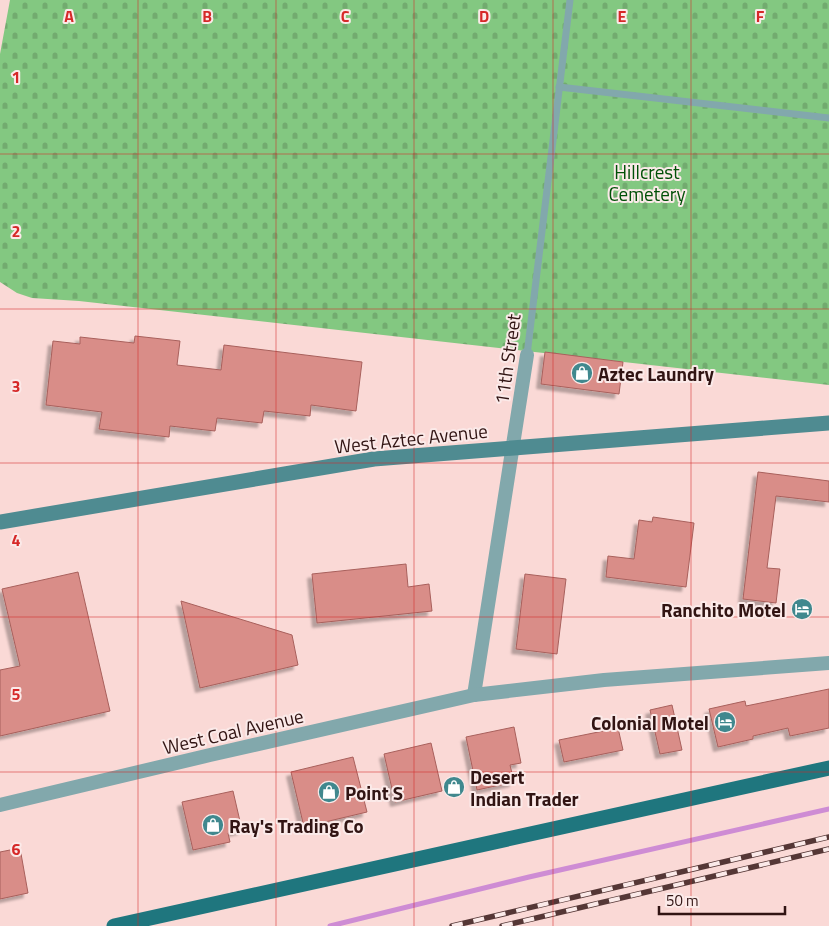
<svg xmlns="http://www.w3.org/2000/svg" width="829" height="926" font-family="'Titillium Web',sans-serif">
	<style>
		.cemetery { fill: url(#cemetery-stones) }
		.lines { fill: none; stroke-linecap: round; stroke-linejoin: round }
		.stream { stroke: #ce8cd4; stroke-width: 5 }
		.building { fill: #d98d88; stroke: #a8605c; filter: url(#shadow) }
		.lane { stroke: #82a8ac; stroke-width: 7 }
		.street { stroke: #82a8ac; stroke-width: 14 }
		.secondary { stroke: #4f8b91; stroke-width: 15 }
		.primary { stroke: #1f767e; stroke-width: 15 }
		.rail-casing { stroke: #553736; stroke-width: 5.5 }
		.rail { stroke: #fbeae9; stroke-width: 4; stroke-dasharray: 11; stroke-linecap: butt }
		.grid { fill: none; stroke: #d62828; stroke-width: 1; stroke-opacity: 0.55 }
		.labels { text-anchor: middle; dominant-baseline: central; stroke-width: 4; stroke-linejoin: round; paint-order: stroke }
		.park-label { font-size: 19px; fill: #005007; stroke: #fbeae9 }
		.street-label { font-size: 19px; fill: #311413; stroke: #fbeae9 }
		.poi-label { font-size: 19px; font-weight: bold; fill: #311413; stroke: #fbeae9; text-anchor: start }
		.grid-label { font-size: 16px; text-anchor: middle; font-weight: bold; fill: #d62828; stroke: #fbeae9; stroke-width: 4; stroke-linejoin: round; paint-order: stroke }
	</style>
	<defs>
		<pattern id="cemetery-stones" width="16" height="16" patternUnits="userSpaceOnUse" patternTransform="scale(1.25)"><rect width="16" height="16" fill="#83c881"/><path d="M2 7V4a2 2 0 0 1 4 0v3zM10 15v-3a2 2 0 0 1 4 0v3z" fill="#72ab6f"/></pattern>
		<filter id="shadow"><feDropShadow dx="-4.5" dy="4.5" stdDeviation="1" flood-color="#0004"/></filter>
	</defs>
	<rect width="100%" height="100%" fill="#fad9d6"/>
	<polygon class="cemetery" points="10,0 829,0 829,385 79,301 32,298 17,293 0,282 0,54"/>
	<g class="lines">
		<polyline class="stream" points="330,926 529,877 829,809"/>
	</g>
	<g class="building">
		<polygon points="135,336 180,341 177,365 221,370 224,345 362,362 356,411 311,405 310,416 264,411 262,423 217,418 215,431 170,426 169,437 99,429 102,412 46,405 53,341 80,344 80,337 134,343"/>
		<polygon points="545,352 623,362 619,394 541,384"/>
		<polygon points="758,472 829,481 829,502 776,496 767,568 780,569 776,603 743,599"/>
		<polygon points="653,517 694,523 686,587 606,577 608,556 634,559 639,520 652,522"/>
		<polygon points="406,564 408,587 429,584 432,611 317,623 312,574"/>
		<polygon points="78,572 110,711 0,736 0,670 20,666 2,589"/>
		<polygon points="525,574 566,579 557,654 516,649"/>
		<polygon points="181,601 292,635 298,665 200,688"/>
		<polygon points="829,689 829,728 790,736 788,728 753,736 753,739 718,747 709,709 745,701 746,706"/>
		<polygon points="672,705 682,750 660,754 650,710"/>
		<polygon points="514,727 521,763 510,765 514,782 477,790 466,737"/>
		<polygon points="618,728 623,750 564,762 559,740"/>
		<polygon points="431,743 442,791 395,802 384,754"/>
		<polygon points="353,757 367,812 304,827 291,772"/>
		<polygon points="233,791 242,830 228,833 230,842 193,850 182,802"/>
		<polygon points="20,848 28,893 0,899 0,852"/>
	</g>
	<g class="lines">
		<g class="lane">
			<polyline points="559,87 829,118"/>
			<polyline points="527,355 570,0"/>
		</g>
		<g class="street">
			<polyline points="474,695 527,355"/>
			<polyline points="0,805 210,755 474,695 604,680 829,663"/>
		</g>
		<polyline class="secondary" points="0,522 374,459 829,423"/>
		<polyline class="primary" points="114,926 829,768"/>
		<g class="rail-casing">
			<g id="rail">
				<polyline points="452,926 829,837"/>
				<polyline points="502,926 829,849"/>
			</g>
		</g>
		<use href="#rail" class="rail"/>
	</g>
	<path class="grid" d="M138,0V926M276,0V926M414,0V926M553,0V926M691,0V926M0,154H829M0,309H829M0,463H829M0,617H829M0,772H829"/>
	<defs>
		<g id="shop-disc" transform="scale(1.125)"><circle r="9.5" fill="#40888e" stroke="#fbeae9"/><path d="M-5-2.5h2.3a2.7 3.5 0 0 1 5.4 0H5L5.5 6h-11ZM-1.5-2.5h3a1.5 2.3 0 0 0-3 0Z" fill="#fff"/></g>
		<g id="hotel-disc" transform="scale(1.125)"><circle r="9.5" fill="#40888e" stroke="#fbeae9"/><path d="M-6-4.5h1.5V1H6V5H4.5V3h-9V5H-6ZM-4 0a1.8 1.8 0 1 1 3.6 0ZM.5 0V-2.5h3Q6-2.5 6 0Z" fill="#fff"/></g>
	</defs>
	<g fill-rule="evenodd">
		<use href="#shop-disc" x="582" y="373"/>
		<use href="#hotel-disc" x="802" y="609"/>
		<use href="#hotel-disc" x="725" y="722"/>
		<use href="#shop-disc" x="454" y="787"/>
		<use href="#shop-disc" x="329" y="792"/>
		<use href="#shop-disc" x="213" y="825"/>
	</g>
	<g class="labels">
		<g class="park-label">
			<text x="647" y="171">Hillcrest<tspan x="647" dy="22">Cemetery</tspan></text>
		</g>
		<g class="street-label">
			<text transform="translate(507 359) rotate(-82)">11th Street</text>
			<text transform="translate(411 438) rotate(-6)">West Aztec Avenue</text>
			<text transform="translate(233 731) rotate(-13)">West Coal Avenue</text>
		</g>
		<g class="poi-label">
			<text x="598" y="373">Aztec Laundry</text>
			<text x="786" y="609" text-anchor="end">Ranchito Motel</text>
			<text x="709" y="722" text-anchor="end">Colonial Motel</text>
			<text x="470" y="776">Desert<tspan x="470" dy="22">Indian Trader</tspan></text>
			<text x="345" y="792">Point S</text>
			<text x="229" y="825">Ray's Trading Co</text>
		</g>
	</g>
	<g class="grid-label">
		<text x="69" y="22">A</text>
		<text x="207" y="22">B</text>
		<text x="345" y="22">C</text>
		<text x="484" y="22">D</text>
		<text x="622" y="22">E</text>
		<text x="760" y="22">F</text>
		<text x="16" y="83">1</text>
		<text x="16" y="237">2</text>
		<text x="16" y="392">3</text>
		<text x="16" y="546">4</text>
		<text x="16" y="700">5</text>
		<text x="16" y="855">6</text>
	</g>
	<path d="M659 906v8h126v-8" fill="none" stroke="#311413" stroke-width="2.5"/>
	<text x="666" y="906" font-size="15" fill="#311413" stroke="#fbeae9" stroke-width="4" paint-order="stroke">50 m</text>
</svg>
